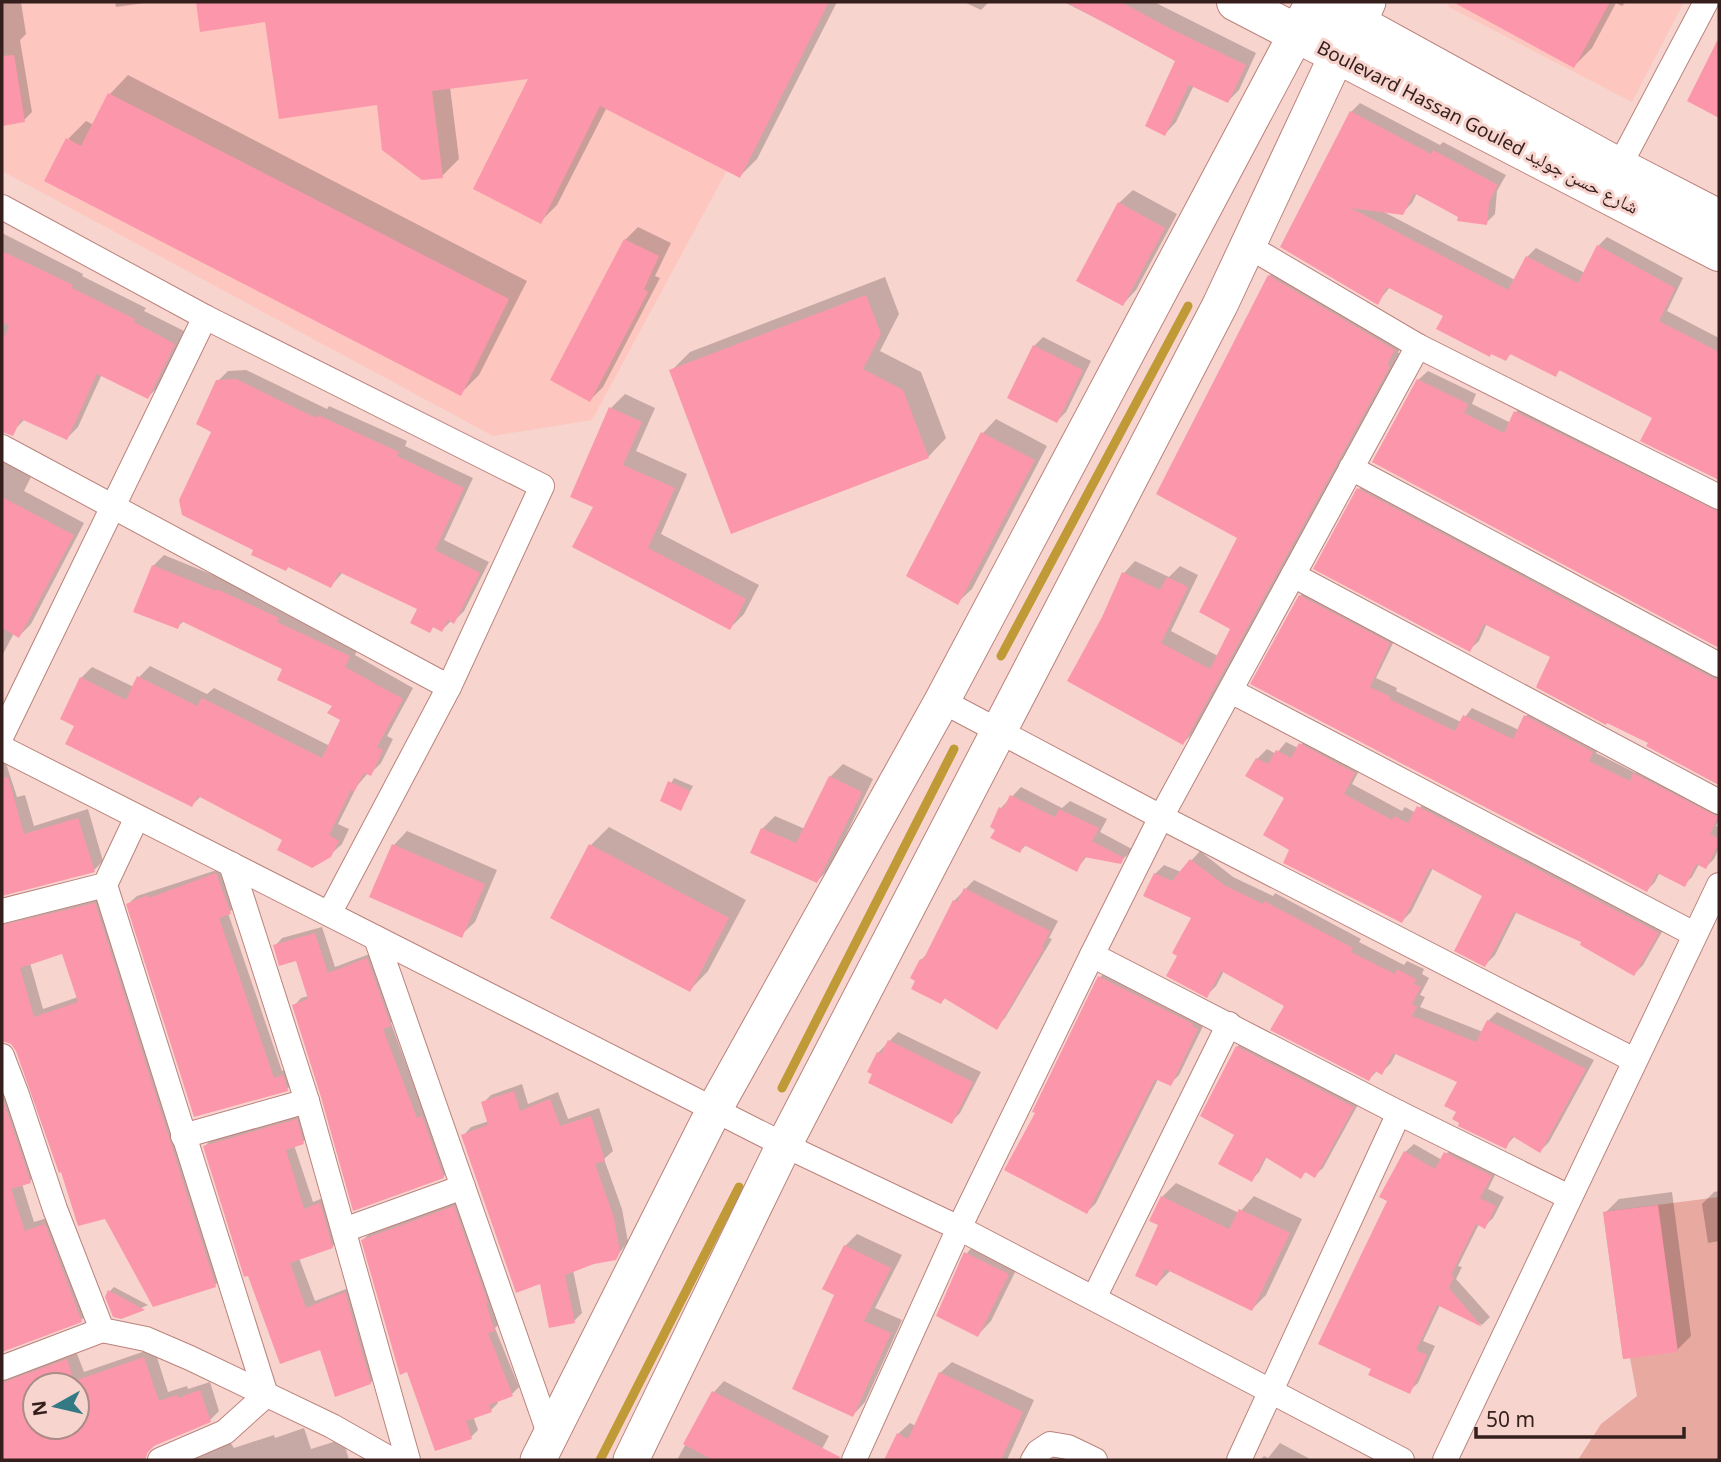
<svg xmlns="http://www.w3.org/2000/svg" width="1721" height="1462" font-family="'Noto Sans','Noto Naskh Arabic',sans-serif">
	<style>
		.built { fill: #fdc6bf }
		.green { fill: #e8a9a1 }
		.shadow { fill: #0003; fill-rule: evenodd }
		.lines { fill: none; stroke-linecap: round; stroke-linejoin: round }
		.stream { stroke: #bf9a37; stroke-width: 9 }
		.building { fill: #fc97ab; fill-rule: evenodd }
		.street-casing { stroke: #bb837c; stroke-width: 26 }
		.secondary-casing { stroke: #bb837c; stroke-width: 37 }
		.primary-casing { stroke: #bb837c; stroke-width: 40 }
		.street { stroke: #fff; stroke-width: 24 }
		.secondary { stroke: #fff; stroke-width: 35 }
		.primary { stroke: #fff; stroke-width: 38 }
		.labels { text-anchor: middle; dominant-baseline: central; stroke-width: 6; stroke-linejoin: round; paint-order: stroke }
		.street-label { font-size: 19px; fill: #351f1c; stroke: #f8d4ce }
	</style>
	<rect width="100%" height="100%" fill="#f8d4ce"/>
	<g class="built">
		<polygon points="2,2 818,2 592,420 493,436 2,171"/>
		<polygon points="1447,2 1684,2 1632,102 1449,7"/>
	</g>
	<polygon class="green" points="1719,1197 1719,1460 1578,1460 1601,1424 1637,1396 1630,1358 1623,1359 1603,1212"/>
	<g class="shadow">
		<polygon points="2,2 21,2 26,34 20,40 32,112 24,120 2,124"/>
		<polygon points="115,2 152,2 116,7"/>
		<polygon points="197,2 837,2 757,159 740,176 607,107 557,205 540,222 531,77 450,87 459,159 442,176 378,103 267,20 201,30"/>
		<polygon points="964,2 989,2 981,10"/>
		<polygon points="1064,2 1154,2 1256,53 1239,90 1228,101 1194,85 1176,122 1165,134 1178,60"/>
		<polygon points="1457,2 1626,2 1622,6 1616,3 1592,48 1574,66"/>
		<polygon points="128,75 527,281 479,375 460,394 68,139 86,121 94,125 110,94"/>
		<polygon points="1360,103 1440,145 1443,142 1506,175 1497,191 1495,214 1486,223 1459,216 1417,193 1412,203 1402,213 1382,211 1515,280 1527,257 1536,248 1585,273 1598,246 1607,237 1683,278 1667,311 1719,338 1719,479 1643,440 1654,418 1561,369 1555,375 1512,353 1505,359 1445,316 1390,287 1377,303 1282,247 1351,112"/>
		<polygon points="1133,190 1177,214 1136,290 1123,304 1119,203"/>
		<polygon points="638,227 671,243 655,276 660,278 603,387 590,400 625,240"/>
		<polygon points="2,233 83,274 82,276 146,308 144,311 186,332 159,386 148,397 102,374 78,427 67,438 25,419 15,429 2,422"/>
		<polygon points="1281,264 1405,337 1398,353 1401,354 1195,731 1183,743 1104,618 1124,573 1135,561 1169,577 1180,566 1198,575 1171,631 1218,656 1233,628 1239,537 1269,276"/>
		<polygon points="885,277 899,314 880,351 921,372 946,438 928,457 671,371 690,352"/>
		<polygon points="1043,337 1091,361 1066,412 1057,421 1034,346"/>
		<polygon points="246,370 327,409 329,406 407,441 405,446 473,478 444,540 489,562 464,611 454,621 452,620 442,630 434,626 429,631 419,608 343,572 331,586 255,549 214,431 218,381 228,371"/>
		<polygon points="1428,371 1476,394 1472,404 1511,423 1516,412 1525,403 1719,500 1719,646 1374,461 1418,380"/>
		<polygon points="625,394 655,408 636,451 687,474 661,534 759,585 744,614 730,628 595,506 611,408"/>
		<polygon points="996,419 1047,446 972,589 958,602 983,433"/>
		<polygon points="2,457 33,473 24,491 84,523 31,624 19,636 14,633 2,656"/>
		<polygon points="1368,480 1719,668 1719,785 1648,746 1650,742 1552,656 1487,623 1479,641 1469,650 1359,489"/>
		<polygon points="164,555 228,581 360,645 355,655 413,688 387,736 393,739 381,763 370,774 368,773 357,786 338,824 349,829 342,844 330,855 284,839 201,796 192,805 81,678 92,667 134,687 139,677 150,666 207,694 214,688 330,746 342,720 334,705 284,669 184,621 177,627 153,566"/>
		<polygon points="1308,588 1397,635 1376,678 1397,688 1396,691 1461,722 1472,708 1519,730 1526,716 1534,708 1600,744 1596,753 1636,773 1643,766 1719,805 1719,820 1716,826 1719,827 1719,848 1714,859 1706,867 1699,864 1692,877 1684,885 1660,872 1655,882 1647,890 1253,684 1300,596"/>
		<polygon points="1310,735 1363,763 1352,784 1402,811 1405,807 1416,813 1428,797 1667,923 1643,965 1634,974 1584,941 1517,911 1495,955 1485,965 1484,896 1433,868 1411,912 1402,921 1292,849 1287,797 1257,759 1267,749 1276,754 1286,742 1298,748"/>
		<polygon points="2,751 17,797 25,795 34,826 88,809 103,861 94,870 2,894"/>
		<polygon points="843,764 873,779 830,868 817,881 762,829 775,816 805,829 830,777"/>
		<polygon points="674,778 693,786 681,809 662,800"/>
		<polygon points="1021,787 1062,808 1070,801 1107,819 1100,832 1132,849 1129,853 1120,862 1087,856 1076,870 1027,844 1020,851 997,829 1001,808"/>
		<polygon points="609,827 746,900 708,971 690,990 591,845"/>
		<polygon points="407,831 497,870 475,922 461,935 394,845"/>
		<polygon points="1200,851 1233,877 1273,896 1275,893 1361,939 1359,942 1404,965 1407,961 1424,969 1422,974 1429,978 1420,995 1425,997 1420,1007 1483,1032 1488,1021 1497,1012 1594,1060 1549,1142 1540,1151 1515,1136 1505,1147 1458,1112 1459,1082 1396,1053 1391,1063 1382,1072 1378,1070 1369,1079 1286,1005 1224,971 1216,986 1207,995 1179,955 1194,917 1155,874 1164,865 1181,872"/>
		<polygon points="226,867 239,904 228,913 282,1071 292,1068 296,1081 287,1089 195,1115 128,904 137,896"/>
		<polygon points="974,880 1058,921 1049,938 1052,939 1005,1018 996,1027 946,997 941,1002 921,960 930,951 954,901"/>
		<path d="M105,894L225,1275L215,1285L105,1217L62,1170L17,1050L12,1042L2,1041V913ZM63,952L78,997L43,1009L30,963Z"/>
		<polygon points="322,927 335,967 375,952 397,1017 391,1023 424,1112 450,1169 443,1177 294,1006 301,998 308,996 298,959 275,946 282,938"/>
		<polygon points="1109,969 1206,1020 1179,1075 1170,1084 1158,1079 1096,1203 1087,1212 1037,1112 1100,977"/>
		<polygon points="898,1032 981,1072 960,1113 951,1122 878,1053"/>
		<polygon points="1245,1039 1361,1099 1323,1168 1315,1175 1307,1171 1301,1176 1267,1156 1259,1172 1251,1180 1237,1134 1237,1047"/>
		<polygon points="2,1064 39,1171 30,1181 22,1184 34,1222 54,1216 91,1311 81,1320 2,1350"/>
		<polygon points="522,1084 528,1104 558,1092 568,1119 599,1108 613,1151 604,1159 622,1209 628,1242 615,1258 594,1262 573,1270 582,1313 574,1321 541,1281 463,1136 471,1127 489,1121 483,1103 491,1095"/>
		<polygon points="305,1112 311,1134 303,1142 294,1145 313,1202 328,1196 340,1238 332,1247 299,1258 315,1301 354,1286 379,1375 370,1383 321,1348 205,1146 213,1138"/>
		<polygon points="1414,1144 1442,1160 1454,1144 1499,1167 1488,1189 1504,1197 1493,1218 1485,1226 1479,1224 1458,1266 1462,1267 1456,1279 1490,1317 1482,1325 1440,1305 1423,1341 1435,1346 1418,1383 1409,1391 1373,1368 1389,1200 1405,1152"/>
		<polygon points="1176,1183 1239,1213 1254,1196 1302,1219 1266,1295 1252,1309 1171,1270 1157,1284 1162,1197"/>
		<polygon points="1719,1191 1719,1241 1708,1243 1702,1204 1714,1192"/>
		<polygon points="1672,1192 1691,1336 1677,1350 1605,1213 1619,1199"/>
		<polygon points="461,1200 501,1322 495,1328 519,1387 512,1394 497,1400 498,1403 491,1410 473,1416 478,1430 471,1437 363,1240 370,1233"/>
		<polygon points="857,1234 902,1255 875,1308 902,1320 865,1402 853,1415 836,1294 845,1246"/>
		<polygon points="979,1240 1021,1260 991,1321 978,1335 966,1254"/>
		<polygon points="114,1287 148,1305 121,1317 110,1291"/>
		<path d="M154,1348L168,1392L187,1386L188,1389L210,1382L219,1411L210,1420L110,1448L115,1460H2V1369L76,1351L84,1372ZM35,1385H77V1427H35Z"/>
		<polygon points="952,1362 1034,1400 1007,1460 886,1460 898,1434 910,1423 916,1426 940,1373"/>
		<polygon points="724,1381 829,1436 816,1460 677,1460 714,1392"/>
		<polygon points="304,1428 311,1449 343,1439 349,1460 187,1460 230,1442 234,1448 274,1435 275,1438"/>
		<polygon points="1280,1443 1312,1460 1260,1460 1264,1456 1268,1458"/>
	</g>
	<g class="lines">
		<g class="stream">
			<polyline points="1001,656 1188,306"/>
			<polyline points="782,1088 954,749"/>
			<polyline points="600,1460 739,1187"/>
		</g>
	</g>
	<g class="building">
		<polygon points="196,2 829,2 740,178 600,106 541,224 473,189 528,79 432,91 443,178 422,180 382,150 377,105 279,119 265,22 200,32"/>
		<polygon points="1066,2 1121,2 1171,29 1246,65 1228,103 1189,85 1165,136 1145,126 1175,61"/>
		<polygon points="1453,2 1610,2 1574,68"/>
		<polygon points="1719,37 1719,118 1687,101"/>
		<polygon points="14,55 25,122 2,126 2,56"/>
		<polygon points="108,93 509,299 461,396 44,181 66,138 81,146"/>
		<polygon points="1350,111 1431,154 1433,150 1498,185 1489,202 1487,225 1457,221 1458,217 1414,193 1403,215 1351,208 1508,290 1526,256 1578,283 1597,245 1675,288 1659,321 1719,352 1719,480 1640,441 1652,418 1559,370 1556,377 1510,354 1506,361 1491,354 1490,357 1436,329 1443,316 1387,287 1378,305 1280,247"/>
		<polygon points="1118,202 1165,228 1123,306 1076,281"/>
		<polygon points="624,239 659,256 644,289 648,292 590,402 550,380"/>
		<polygon points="2,251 73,285 72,288 135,319 134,322 175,344 148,399 97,374 67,440 21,419 13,436 2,432 2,341 9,326 2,322"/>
		<polygon points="1268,275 1395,350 1387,365 1390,366 1183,745 1067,681 1102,617 1122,572 1160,590 1167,577 1188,587 1161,643 1210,669 1230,629 1199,612 1237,538 1156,494"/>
		<polygon points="866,295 881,334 863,369 903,390 929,458 731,534 669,370"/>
		<polygon points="1033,345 1083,370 1057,423 1007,398"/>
		<polygon points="236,379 316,418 318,415 399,452 397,456 464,488 435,550 480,573 454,624 448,620 442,632 433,627 430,633 410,623 417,609 339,572 331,588 288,567 286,571 251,555 253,550 182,515 179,500 211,432 196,424 216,380"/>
		<polygon points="1417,379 1468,404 1464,413 1504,433 1514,411 1719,512 1719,648 1372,462"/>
		<polygon points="609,407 642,422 623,465 675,488 648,548 746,599 730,630 572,547 593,507 570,497"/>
		<polygon points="981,432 1035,460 958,605 906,576"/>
		<polygon points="1357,488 1712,678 1719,680 1719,785 1646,746 1648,743 1607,723 1606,725 1537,688 1536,687 1550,657 1484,624 1470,652 1313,569"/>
		<polygon points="2,497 74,535 19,638 2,628"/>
		<polygon points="152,565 216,591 217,589 279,618 277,622 350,656 345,667 403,699 377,747 383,750 371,776 364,773 354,792 351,790 329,835 339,841 331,857 312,868 277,850 282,840 198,796 192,807 65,744 74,726 60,719 80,677 126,700 137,676 197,706 202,698 322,758 340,720 327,713 332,706 277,680 282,669 181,621 178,629 133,612"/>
		<polygon points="1299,595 1390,643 1370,687 1391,697 1389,699 1455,731 1463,715 1513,739 1524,715 1593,752 1589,761 1630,781 1633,773 1718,817 1710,834 1719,839 1719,843 1706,869 1696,864 1685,887 1657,873 1647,892 1250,684"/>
		<polygon points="1299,743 1355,773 1344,794 1392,820 1394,816 1408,823 1417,806 1659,933 1634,976 1580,945 1581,942 1514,912 1485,967 1454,951 1482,896 1430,868 1402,923 1283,863 1289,850 1263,835 1284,798 1245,776 1256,758 1268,764 1276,750 1291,758"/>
		<polygon points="829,776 862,792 817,883 750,853 761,828 796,843"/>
		<polygon points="8,777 24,834 78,818 95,872 2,896 2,778"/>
		<polygon points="668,781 690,791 681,811 660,801"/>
		<polygon points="1010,795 1055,817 1059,809 1099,828 1092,841 1124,858 1121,864 1084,857 1077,872 1024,845 1020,853 990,838 995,830 990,827 999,807 1003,809"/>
		<polygon points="392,844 485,884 462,938 369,897"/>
		<polygon points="589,844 729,918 690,992 550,918"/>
		<polygon points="1190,859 1224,885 1263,904 1264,901 1353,948 1351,952 1395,974 1397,969 1416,979 1414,984 1421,987 1412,1004 1417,1007 1412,1016 1476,1042 1487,1020 1586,1069 1540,1153 1512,1136 1506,1149 1458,1126 1459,1123 1452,1119 1456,1112 1444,1106 1457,1082 1393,1053 1382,1075 1375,1071 1369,1081 1270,1030 1284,1006 1221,971 1207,998 1166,976 1177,956 1172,953 1191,918 1143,896 1154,873 1172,881"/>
		<polygon points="216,873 231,914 219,918 274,1078 283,1075 288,1091 194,1117 126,904 148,895 149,898"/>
		<polygon points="964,888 1050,931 1042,947 1044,948 997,1030 944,998 941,1004 911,989 915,981 910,978 920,959 923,960 953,900 957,902"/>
		<path d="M95,903L216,1287L153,1307L105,1219L78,1226L61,1172L59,1173L16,1051L11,1044L2,1041V925ZM62,954L78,1002L34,1017L20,968Z"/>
		<polygon points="315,933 328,973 367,958 391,1026 383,1029 417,1118 422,1116 444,1178 353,1211 321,1097 292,1005 308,999 296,961 279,966 273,945"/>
		<polygon points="1098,976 1193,1024 1192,1026 1198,1029 1171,1086 1155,1079 1087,1214 1004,1170 1035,1113 1032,1112"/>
		<polygon points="888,1040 973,1082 952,1124 868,1083 872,1074 867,1072 877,1052 881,1054"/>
		<polygon points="1236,1046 1354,1107 1315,1178 1305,1172 1301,1179 1265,1157 1252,1182 1218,1164 1234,1135 1200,1116"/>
		<polygon points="514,1091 520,1111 550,1099 560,1126 591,1116 605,1161 595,1164 614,1218 620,1252 616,1260 594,1264 565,1275 575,1323 549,1328 540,1284 516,1293 461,1135 488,1125 481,1102"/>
		<polygon points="2,1097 31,1183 11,1189 25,1231 45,1224 82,1322 2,1352"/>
		<polygon points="297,1119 304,1144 286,1150 304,1209 320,1203 333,1248 290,1263 306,1308 345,1292 371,1384 335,1397 320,1350 280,1364 248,1276 244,1277 203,1146"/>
		<polygon points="1404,1151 1435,1169 1444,1152 1492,1176 1480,1198 1496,1206 1485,1229 1476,1224 1451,1275 1454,1276 1449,1288 1482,1327 1437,1305 1416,1350 1427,1355 1410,1394 1368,1375 1371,1369 1318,1344 1387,1201 1379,1197"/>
		<polygon points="1161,1196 1229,1229 1239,1209 1290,1233 1252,1311 1165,1269 1157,1286 1135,1276 1158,1225 1149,1221"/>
		<polygon points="1658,1205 1678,1352 1623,1359 1603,1212"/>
		<polygon points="454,1206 488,1303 486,1304 495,1331 488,1333 513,1396 489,1405 492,1412 466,1421 472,1439 435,1451 407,1372 400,1375 361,1240"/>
		<polygon points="844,1245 891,1268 864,1321 891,1333 853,1417 792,1389 834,1295 822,1289"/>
		<polygon points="964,1252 1009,1274 978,1337 936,1316"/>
		<polygon points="108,1290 145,1310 121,1319 113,1317 105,1297"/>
		<polygon points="144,1357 159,1401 177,1395 178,1398 200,1390 211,1422 154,1446 148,1452 145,1460 2,1460 2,1383 67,1359 75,1385 35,1385 35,1427 77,1427 77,1380"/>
		<polygon points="939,1372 1023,1412 1001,1460 884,1460 897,1433 908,1439"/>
		<polygon points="712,1391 840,1457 839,1460 713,1460 683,1444"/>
	</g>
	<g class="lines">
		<g class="street-casing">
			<g id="street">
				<polyline points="1613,178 1706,2"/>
				<polyline points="2,207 205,317 542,486 449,687 329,914"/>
				<polyline points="1248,246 1418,346 1719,497"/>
				<polyline points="2,447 449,687"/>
				<polyline points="1351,468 1719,665"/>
				<polyline points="1293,575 1719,802"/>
				<polyline points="1231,691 1694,934"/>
				<polyline points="942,701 1161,817 1634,1060"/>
				<polyline points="2,735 205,317"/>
				<polyline points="2,748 784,1145 959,1228 1402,1460"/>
				<polyline points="231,864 307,1101 408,1460"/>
				<polyline points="105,885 266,1395 225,1432 160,1460"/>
				<polyline points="2,911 105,885 137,817"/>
				<polyline points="376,938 550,1436"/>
				<polyline points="1092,955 1399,1113 1569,1197"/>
				<polyline points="2,1056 17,1095 55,1209 102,1330 146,1339 190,1358 332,1426 392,1460"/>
				<polyline points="183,1136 307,1101"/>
				<polyline points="344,1230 463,1187"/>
				<polyline points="1094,1298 1229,1024"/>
				<polyline points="2,1368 102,1330"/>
				<polyline points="854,1460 959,1228 1092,955 1161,817 1418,346"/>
				<polyline points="1033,1460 1038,1452 1050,1444 1068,1447 1095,1460"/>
				<polyline points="1239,1460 1399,1113"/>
				<polyline points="1445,1460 1719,885"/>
			</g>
		</g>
		<g class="secondary-casing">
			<g id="secondary">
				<polyline points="538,1460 715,1108 942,701 1310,8"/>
				<polyline points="631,1460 784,1145 1220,305 1338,53 1358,24 1368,2"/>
			</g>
		</g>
		<g class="primary-casing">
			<g id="primary">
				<polyline points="1236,2 1719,252"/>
				<polyline points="1318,2 1620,168 1719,219"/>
			</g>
		</g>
		<use href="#street" class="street"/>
		<use href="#secondary" class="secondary"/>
		<use href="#primary" class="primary"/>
	</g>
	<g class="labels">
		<g class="street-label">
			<text transform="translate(1478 127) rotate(27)">Boulevard Hassan Gouled شارع حسن جوليد</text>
		</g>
	</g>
	<rect width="1721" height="1462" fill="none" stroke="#351f1c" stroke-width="7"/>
	<g transform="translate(56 1406) rotate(262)"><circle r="33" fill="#f8d4ce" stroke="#aa8c87" stroke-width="2"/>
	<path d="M0-5L12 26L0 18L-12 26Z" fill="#337a84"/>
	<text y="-10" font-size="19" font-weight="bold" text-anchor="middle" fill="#351f1c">N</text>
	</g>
	<path d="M1476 1427v10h208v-10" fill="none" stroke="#351f1c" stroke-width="3.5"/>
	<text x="1486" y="1427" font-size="21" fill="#351f1c" stroke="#f8d4ce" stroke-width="5" paint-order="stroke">50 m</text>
</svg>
